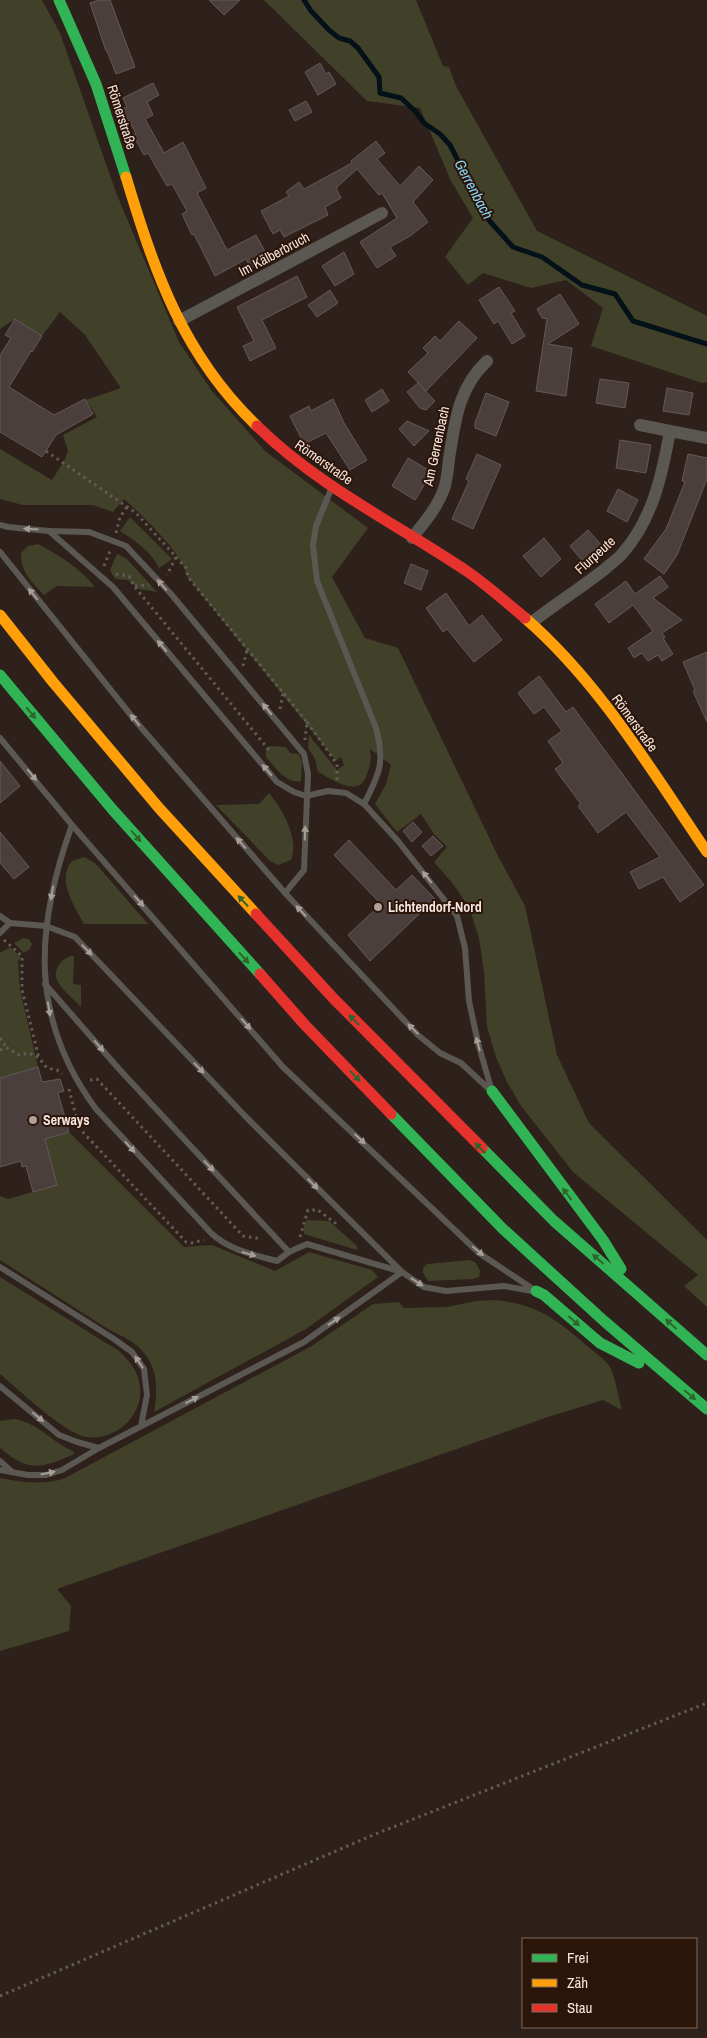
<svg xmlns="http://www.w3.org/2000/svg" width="707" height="2038" font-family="'Archivo Narrow',sans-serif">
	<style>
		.green { fill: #41412a }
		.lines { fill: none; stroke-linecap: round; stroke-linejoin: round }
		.stream { stroke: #041119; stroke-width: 5 }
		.building { fill: #4b3f3e; stroke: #655958 }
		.path { stroke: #625b56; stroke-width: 3; stroke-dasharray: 2.5 4; stroke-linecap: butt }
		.lane { stroke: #5b5753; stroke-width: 6 }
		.street { stroke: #5b5753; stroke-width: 12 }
		.fast { stroke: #30b455; stroke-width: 11 }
		.slow { stroke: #ff9f0a; stroke-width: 11 }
		.jam { stroke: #e5322d; stroke-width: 11 }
		.oneway { fill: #a89e98 }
		.oneway2 { fill: #2e642e }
		.poi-dot { fill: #b0a099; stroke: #2b1408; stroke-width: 2 }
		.labels { text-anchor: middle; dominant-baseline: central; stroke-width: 4; stroke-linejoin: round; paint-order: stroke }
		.street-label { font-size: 14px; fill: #f6e5dd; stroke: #2b1408 }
		.poi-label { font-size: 14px; font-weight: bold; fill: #f6e5dd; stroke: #2b1408; text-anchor: start }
		.water-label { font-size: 15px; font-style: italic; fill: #85d7fa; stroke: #2b1408 }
	</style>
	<rect width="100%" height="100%" fill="#2e201a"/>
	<g class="green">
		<path d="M0,0H42L60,33L117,195L179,342L212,391L265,451L368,528L332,577L365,638L398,648L497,854L525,906L557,1055L589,1123L707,1240V1307L684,1286L698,1275L573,1172L521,1106L507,1082L496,1057L487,1027L484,972L479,938L469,907L453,884L434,862L447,847L434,834L421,814L397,832L375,804L386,784L391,765L370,749C372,759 370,767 366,777C357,798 332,779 318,772L315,759L308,748L309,735L337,770L344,765L341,757L336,761L186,575C186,557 139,512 124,499L113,512L93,505H23L0,499V449L52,480L64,461L68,451L63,435L97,417L86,400L121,388L85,335L60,312L42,336L15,319L0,329Z"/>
		<polygon points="264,0 416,0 443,66 449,67 456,86 537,231 707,316 707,382 702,383 591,346 603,308 566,280 531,288 483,273 468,285 445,257 473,218 451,181 420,108 367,101"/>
		<path d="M130,517L172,559L159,568C151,551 135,541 120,531Z"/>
		<path d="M38,544C59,555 80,568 95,587L57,586L44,595C31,581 21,573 21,553L28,546Z"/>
		<polygon points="117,554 126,558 157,592 139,589 128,580 115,579 110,570"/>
		<path d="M270,746L286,747L290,753L299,754L302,763L301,781C287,785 274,766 266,757V748Z"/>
		<path d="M269,793C282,809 300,839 291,860L278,865L270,861L216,805L259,804Z"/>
		<path d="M84,857L95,863L148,924H84C75,907 56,879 72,861Z"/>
		<polygon points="23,938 29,939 32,944 30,949 24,953 14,943"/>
		<polygon points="10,947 21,957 18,961 20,990 38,1067 0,1078 0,953"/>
		<path d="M71,956H74L73,984L81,985V1007C74,999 63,991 58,982C52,971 60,959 71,956Z"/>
		<path d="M69,1132L184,1247L212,1245L275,1271L309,1252L372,1270L378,1277L306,1329L154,1412C157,1394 158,1376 149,1360C137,1339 118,1336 100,1324C67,1303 33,1281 0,1260V1196L8,1199L57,1185L45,1139Z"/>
		<polygon points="307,1220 329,1221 357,1246 357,1250 304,1234 304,1227"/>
		<polygon points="470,1260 476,1263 480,1271 479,1277 473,1279 428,1281 423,1273 423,1268 427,1264"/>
		<path d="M0,1277L119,1351C129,1360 138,1371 140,1386C144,1416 115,1441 87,1437C66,1435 18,1389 0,1374Z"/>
		<path d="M495,1300C539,1304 560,1322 592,1350C598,1355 608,1362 611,1369C616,1381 618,1396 622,1410L603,1400L548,1417L57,1589L71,1606L69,1631L0,1651V1478C23,1482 42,1486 65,1478L310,1347L373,1304L399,1302L404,1308L447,1307L476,1301Z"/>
		<path d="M15,1419C40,1424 50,1441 73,1451L74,1454C42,1469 28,1472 0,1448V1421Z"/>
	</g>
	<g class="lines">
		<polyline class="stream" points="304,0 311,11 329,30 339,38 350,41 358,48 379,77 380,93 401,98 415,111 424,123 440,134 450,145 487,218 513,247 542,257 582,285 615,294 633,321 707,344"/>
	</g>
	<g class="building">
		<polygon points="99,0 110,0 135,67 116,74 107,51 106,51 90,3"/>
		<polygon points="209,0 240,0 224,15"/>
		<polygon points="320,63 326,74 329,72 336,84 318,95 305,72"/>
		<polygon points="153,83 159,95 147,102 153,115 145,119 164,153 183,142 206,188 197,193 227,250 256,235 269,259 251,268 246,259 215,276 194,234 192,235 182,214 187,211 172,184 167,186 148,153 144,155 133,135 136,133 122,109 127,107 123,98"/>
		<polygon points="306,101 312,112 295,121 289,110"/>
		<polygon points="376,141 385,153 377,159 400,186 419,166 433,180 413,202 428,222 410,236 390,247 396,256 377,268 360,242 397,218 382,193 379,195 357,169 336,188 341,198 325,207 328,215 284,237 280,230 273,234 261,211 289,196 286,192 299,182 304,189 352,163 351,161"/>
		<polygon points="344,252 354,274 335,286 322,266"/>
		<polygon points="297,276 307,297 262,320 276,348 250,361 243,346 254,341 237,307"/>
		<polygon points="499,287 515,311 511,313 525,336 512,344 498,321 494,324 479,300"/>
		<polygon points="330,290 338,303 317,317 308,305"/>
		<polygon points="560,294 579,324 548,344 572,348 566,396 536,391 547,319 542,318 537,309"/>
		<polygon points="15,319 42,336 32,352 31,351 9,387 54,415 85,399 93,414 56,435 42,457 0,432 0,355 11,338 5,335"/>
		<polygon points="459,321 477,338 426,391 408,372 428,353 423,348 435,336 440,341"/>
		<polygon points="600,379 629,383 625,408 596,403"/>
		<polygon points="418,383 435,401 426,410 420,408 407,392"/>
		<polygon points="667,388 693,393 689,415 663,411"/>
		<polygon points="382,389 389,401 372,412 365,400"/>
		<polygon points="486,393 509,402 496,436 475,428 475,423"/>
		<polygon points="333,399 344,423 367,460 350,470 326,433 304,444 290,416 309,406 311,411"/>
		<polygon points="407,421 429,431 414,446 399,429"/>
		<polygon points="620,440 651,445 646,473 616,468"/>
		<polygon points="477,454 501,465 473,529 452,519 469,481 466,479"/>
		<polygon points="688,454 707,458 707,479 677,555 664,574 644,559 666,529 685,482 682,481"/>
		<polygon points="408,458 432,472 415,500 392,486"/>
		<polygon points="618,489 638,500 627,522 607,511"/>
		<polygon points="588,530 603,547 584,563 570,546"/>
		<polygon points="544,538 561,559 541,577 523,556"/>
		<polygon points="411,564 428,571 421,590 404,583"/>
		<polygon points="660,576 668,587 653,598 682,620 662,633 665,637 663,638 673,654 662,661 658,655 648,661 642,653 634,658 628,648 653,631 633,605 609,623 595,604 626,581 635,594"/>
		<polygon points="446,593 469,626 482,615 502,640 474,662 447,629 443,632 426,608"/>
		<polygon points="707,652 707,722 693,691 695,690 683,662"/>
		<polygon points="539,676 566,712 573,707 704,885 680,902 663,877 639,889 630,872 660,857 626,812 598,833 578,806 581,804 555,769 563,763 548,741 562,731 544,707 534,714 518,693"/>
		<polygon points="0,761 20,786 0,803"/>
		<polygon points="413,822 422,832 412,842 403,831"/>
		<polygon points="0,832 29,867 14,879 0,863"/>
		<polygon points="433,836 443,846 431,856 422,846"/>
		<polygon points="349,840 396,890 412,875 435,899 370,961 348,935 381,904 334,855"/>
		<polygon points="38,1067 42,1082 60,1079 64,1091 58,1093 69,1132 45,1139 57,1185 33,1192 26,1166 22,1167 21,1161 0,1167 0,1078"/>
	</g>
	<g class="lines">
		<g class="path">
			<polyline points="46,451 136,513 176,557 167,575"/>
			<polyline points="116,533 120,517 127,507"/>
			<polyline points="176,557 186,568 188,577 307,722 305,740"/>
			<polyline points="104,566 110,551"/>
			<polyline points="116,574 129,576 134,586 269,750"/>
			<polyline points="135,586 149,585"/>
			<polyline points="243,666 247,650"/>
			<polyline points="280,709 283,693"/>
			<polyline points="307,722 337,764 337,781"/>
			<polyline points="4,940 22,956 22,990 39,1058"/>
			<polyline points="0,1038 7,1048"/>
			<polyline points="0,1050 7,1048 19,1055 29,1053 39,1058 47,1068 57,1070 62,1074"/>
			<polyline points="90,1080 97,1079 243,1236 262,1239"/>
			<polyline points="69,1089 79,1128 186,1242 191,1243 204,1240"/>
			<polyline points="300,1237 308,1210 318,1210 335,1223 336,1222"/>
			<polyline points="0,1996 373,1835 707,1703"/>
		</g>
		<g class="lane">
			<path d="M332,487L316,526L313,545L317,581L376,728C385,762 380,773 364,804"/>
			<polyline points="0,525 8,527 49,531 113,587 277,782 294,792 306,796 328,791 346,793 364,804 398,841 457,916 465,948 469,1001 478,1043 491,1088"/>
			<polyline points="49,531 89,532 126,546 171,594 304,754 308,774 304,870 285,893"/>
			<polyline points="0,552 138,724 285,893 418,1035 440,1053 461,1063 489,1089"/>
			<polyline points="0,738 72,825 283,1067 479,1253 533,1289"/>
			<path d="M72,825C35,927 29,1018 96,1109L211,1233C229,1250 254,1255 277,1261L289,1252L307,1244L402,1272L424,1287L446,1291L504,1286L532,1291"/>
			<polyline points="0,916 10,923 46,926 75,937 247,1118 402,1272 304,1342 99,1448 62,1470 46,1475 28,1475 0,1470"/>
			<polyline points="0,933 10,923"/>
			<polyline points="45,984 119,1069 289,1252"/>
			<polyline points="0,1267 114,1339 132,1352 144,1369 147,1395 141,1426"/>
			<polyline points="0,1386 59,1435 77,1442 99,1448"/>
			<polyline points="0,1461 12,1472"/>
		</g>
		<g class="street">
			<polyline points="179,321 382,213"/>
			<polyline points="640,425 670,431"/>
			<path d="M412,538C424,523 437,508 444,489C447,480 448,469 449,459C455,422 458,388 487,361"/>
			<path d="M531,623C555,604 581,588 605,569C610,564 617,560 622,554C653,519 662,475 670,431L707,438"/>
		</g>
		<g class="fast">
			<polyline points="59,0 96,84 126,177"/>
			<polyline points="0,675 112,809 260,974"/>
			<polyline points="492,1091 603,1240 621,1269"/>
			<polyline points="391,1114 503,1229 604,1321 707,1409"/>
			<polyline points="482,1148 554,1221 707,1355"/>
			<polyline points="536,1291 544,1295 600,1343 639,1363"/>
		</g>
		<g class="slow">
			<path d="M126,177C155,273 183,355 257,426"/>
			<polyline points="0,615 53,682 159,808 256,914"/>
			<path d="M525,618C599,682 652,771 707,852"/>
		</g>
		<g class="jam">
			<path d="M257,426C319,487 397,524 468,572C488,586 506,602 525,618"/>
			<polyline points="256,914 334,999 482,1148"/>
			<polyline points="260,974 305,1025 391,1114"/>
		</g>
	</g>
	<defs><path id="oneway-solid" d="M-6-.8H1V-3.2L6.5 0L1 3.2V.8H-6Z" transform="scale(1.25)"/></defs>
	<g class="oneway">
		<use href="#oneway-solid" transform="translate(31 529) rotate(-176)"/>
		<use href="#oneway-solid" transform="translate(162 585) rotate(-131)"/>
		<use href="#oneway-solid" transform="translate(33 594) rotate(-129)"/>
		<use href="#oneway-solid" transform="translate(162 646) rotate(-130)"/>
		<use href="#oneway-solid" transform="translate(267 709) rotate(-130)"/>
		<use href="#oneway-solid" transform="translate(135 720) rotate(-129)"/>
		<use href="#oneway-solid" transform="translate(267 770) rotate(-130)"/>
		<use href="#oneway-solid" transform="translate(32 775) rotate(51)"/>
		<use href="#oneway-solid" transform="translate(305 833) rotate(-88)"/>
		<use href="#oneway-solid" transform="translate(241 843) rotate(-131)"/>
		<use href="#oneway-solid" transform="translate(427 877) rotate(-129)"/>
		<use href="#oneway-solid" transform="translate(52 893) rotate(100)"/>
		<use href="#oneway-solid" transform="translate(139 901) rotate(49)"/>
		<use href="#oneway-solid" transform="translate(301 911) rotate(-133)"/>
		<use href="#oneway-solid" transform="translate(87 950) rotate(46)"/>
		<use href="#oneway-solid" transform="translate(49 1009) rotate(80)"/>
		<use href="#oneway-solid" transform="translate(246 1024) rotate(49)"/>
		<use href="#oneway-solid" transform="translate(413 1029) rotate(-135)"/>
		<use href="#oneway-solid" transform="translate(478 1044) rotate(-105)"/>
		<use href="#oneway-solid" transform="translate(99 1046) rotate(49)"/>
		<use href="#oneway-solid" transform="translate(199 1068) rotate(46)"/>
		<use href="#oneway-solid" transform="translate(360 1139) rotate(43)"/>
		<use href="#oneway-solid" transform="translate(130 1147) rotate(48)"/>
		<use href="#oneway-solid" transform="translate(209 1166) rotate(47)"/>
		<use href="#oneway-solid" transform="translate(313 1184) rotate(45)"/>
		<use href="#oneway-solid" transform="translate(478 1251) rotate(40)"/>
		<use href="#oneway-solid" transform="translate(249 1254) rotate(16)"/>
		<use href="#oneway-solid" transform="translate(417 1282) rotate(34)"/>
		<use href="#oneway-solid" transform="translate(334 1321) rotate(-34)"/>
		<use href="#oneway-solid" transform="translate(139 1362) rotate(-123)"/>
		<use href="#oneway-solid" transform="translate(192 1400) rotate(-27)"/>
		<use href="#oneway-solid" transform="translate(38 1417) rotate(40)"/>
		<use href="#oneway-solid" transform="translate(48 1473) rotate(-12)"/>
	</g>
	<g class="oneway2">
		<use href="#oneway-solid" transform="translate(31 713) rotate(50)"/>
		<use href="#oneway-solid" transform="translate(136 836) rotate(49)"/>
		<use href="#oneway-solid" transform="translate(243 901) rotate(-133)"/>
		<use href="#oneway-solid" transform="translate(244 958) rotate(48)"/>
		<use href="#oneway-solid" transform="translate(354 1020) rotate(-134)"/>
		<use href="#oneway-solid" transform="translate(355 1076) rotate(46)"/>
		<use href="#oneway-solid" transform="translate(480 1148) rotate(-135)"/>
		<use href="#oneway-solid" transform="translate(567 1194) rotate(-127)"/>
		<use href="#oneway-solid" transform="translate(598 1259) rotate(-139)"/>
		<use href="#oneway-solid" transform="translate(574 1321) rotate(41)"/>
		<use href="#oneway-solid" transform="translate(671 1324) rotate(-138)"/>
		<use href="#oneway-solid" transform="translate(690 1395) rotate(40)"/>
	</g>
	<g class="poi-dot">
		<circle cx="378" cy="907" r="5"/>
		<circle cx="33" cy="1120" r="5"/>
	</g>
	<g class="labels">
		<g class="street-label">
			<text transform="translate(122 117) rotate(72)">Römerstraße</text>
			<text transform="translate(274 254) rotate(-28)">Im Kälberbruch</text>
			<text transform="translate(436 446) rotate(-78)">Am Gerrenbach</text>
			<text transform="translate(324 462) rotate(35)">Römerstraße</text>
			<text transform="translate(595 555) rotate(-42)">Flurpeute</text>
			<text transform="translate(635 723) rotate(54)">Römerstraße</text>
		</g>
		<g class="poi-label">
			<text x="388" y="907">Lichtendorf-Nord</text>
			<text x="43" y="1120">Serways</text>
		</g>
		<g class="water-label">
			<text transform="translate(474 189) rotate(62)">Gerrenbach</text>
		</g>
	</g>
	<rect x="522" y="1938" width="175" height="90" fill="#2b1408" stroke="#7c685d"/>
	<rect x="532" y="1954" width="25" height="8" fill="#30b455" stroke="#7c685d"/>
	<text x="567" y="1963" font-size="15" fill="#f6e5dd">Frei</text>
	<rect x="532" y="1979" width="25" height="8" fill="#ff9f0a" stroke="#7c685d"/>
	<text x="567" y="1988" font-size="15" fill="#f6e5dd">Zäh</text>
	<rect x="532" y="2004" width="25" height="8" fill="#e5322d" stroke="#7c685d"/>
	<text x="567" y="2013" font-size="15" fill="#f6e5dd">Stau</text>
</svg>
